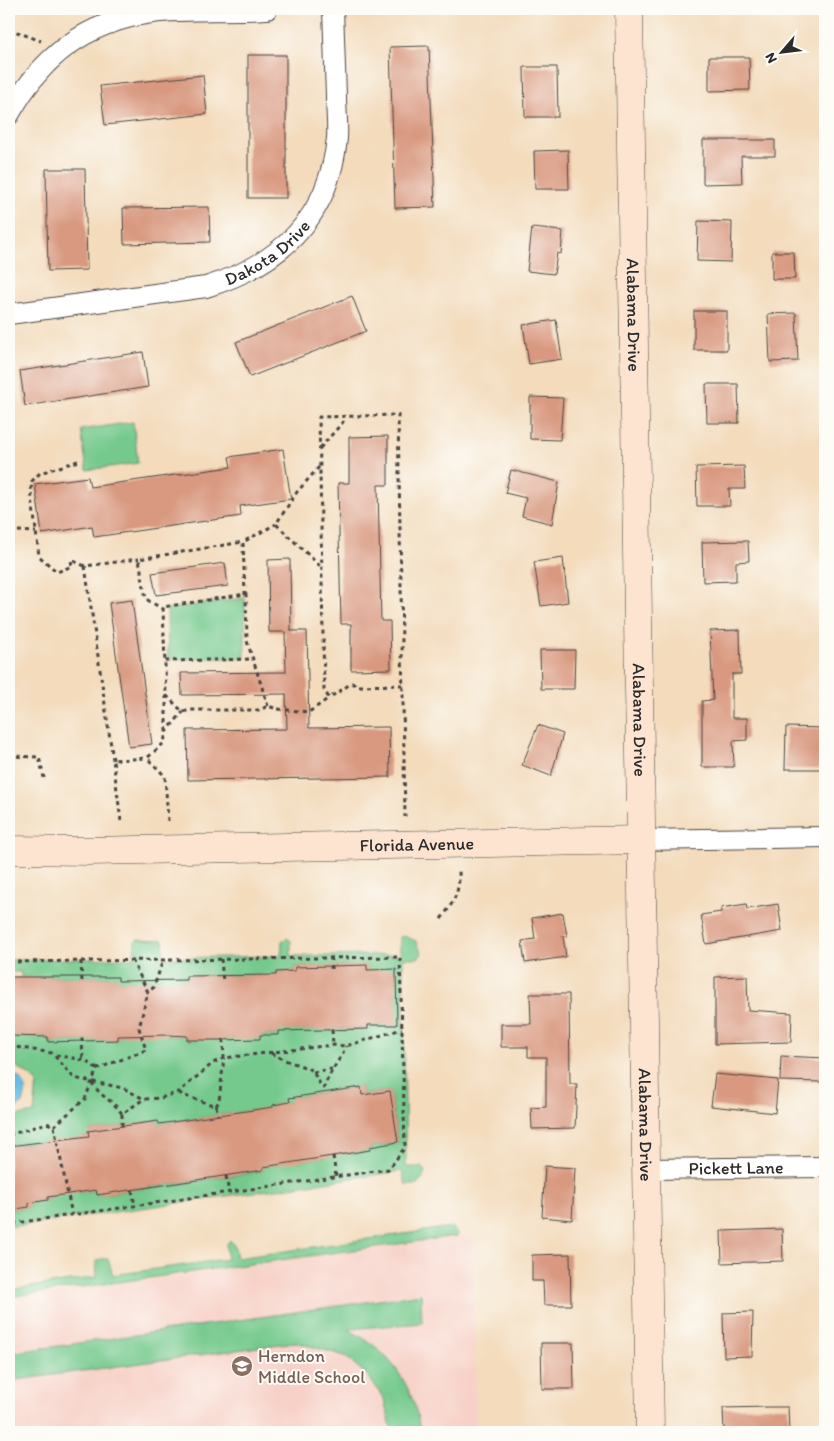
<svg xmlns="http://www.w3.org/2000/svg" width="834" height="1441" font-family="Itim,sans-serif">
	<style>
		.built { fill: #f7d1c7 }
		.green { fill: #75c98d; stroke: #507a5c; fill-rule: evenodd }
		.water { fill: #67bce4; stroke: #497488 }
		.building { fill: #d99980 }
		.lines { fill: none; stroke-linecap: round; stroke-linejoin: round }
		.street-casing { stroke: #494541; stroke-width: 22 }
		.secondary-casing { stroke: #494541; stroke-width: 29 }
		.path { stroke: #494541; stroke-width: 3; stroke-dasharray: 4 4; stroke-linecap: butt }
		.street { stroke: #fff; stroke-width: 20 }
		.secondary { stroke: #fde4d1; stroke-width: 28 }
		.labels { text-anchor: middle; dominant-baseline: central; stroke-width: 4; stroke-linejoin: round; paint-order: stroke }
		.street-label { font-size: 18px; fill: #2b2b2b; stroke: #fdfcf7 }
		.education-label { font-size: 18px; fill: #785e54; stroke: #fdfcf7; text-anchor: start }
	</style>
	<rect width="100%" height="100%" fill="#fdfcf7"/>
	<filter id="ink" filterUnits="userSpaceOnUse"><feTurbulence type="fractalNoise" baseFrequency=".02" numOctaves="2"/><feDisplacementMap in="SourceGraphic" scale="10" xChannelSelector="R" yChannelSelector="G"/><feConvolveMatrix kernelMatrix="1 2 1 2 8 2 1 2 1" color-interpolation-filters="sRGB"/></filter>
	<filter id="wash" filterUnits="userSpaceOnUse"><feTurbulence type="fractalNoise" baseFrequency=".0096" numOctaves="4" result="noise"/><feDisplacementMap in="SourceGraphic" scale="20" xChannelSelector="R" yChannelSelector="G"/><feGaussianBlur stdDeviation="1.12" result="paint"/><feColorMatrix in="noise" values="0 0 0 0 0 0 0 0 0 0 0 0 0 0 0 0 0 1.4 0 .05"/><feComposite in="paint" operator="in"/></filter>
	<g filter="url(#wash)">
		<rect width="100%" height="100%" fill="#f3dbbc"/>
		<polygon class="built" points="473,1235 476,1432 9,1432 9,1300"/>
		<g class="green">
			<polygon points="133,422 138,463 87,470 81,430"/>
			<polygon points="245,598 245,658 168,659 167,609"/>
			<path d="M404,936L416,941L422,954L418,958H403L406,1167H421L425,1170L423,1178L416,1185H406L402,1171L9,1227V1210L29,1207V1203L48,1200L40,1142L9,1146V1117L34,1113L37,1081L9,1061V1036L48,1037V1042L118,1040V1036L136,1035L135,981H118L117,977H21V972H9V960L134,958L135,941L138,939L163,940L164,958L281,956L282,941L287,938L291,941V956L400,955V937ZM367,965V970L397,1025H368V1029L296,1030L278,1027V1035L188,1040L187,1036H168L167,981L186,980V976L258,975L277,980L276,972L295,971V967ZM361,1087L362,1095L390,1091L398,1143L370,1147V1150L299,1161L280,1159L281,1164L263,1167V1171L97,1195L96,1190L78,1193L70,1139L89,1136V1131L158,1121L159,1124L254,1110H273V1105L290,1102V1098Z"/>
			<polygon points="451,1227 458,1234 457,1236 9,1297 9,1290 97,1277 96,1262 101,1259 108,1259 113,1275 227,1259 226,1245 230,1240 234,1244 237,1258"/>
			<path d="M421,1294L422,1323L349,1329C358,1336 370,1341 378,1349C402,1371 417,1400 420,1432H392L384,1399L367,1375L345,1356L296,1342L9,1381V1353Z"/>
		</g>
		<path class="water" d="M9,1074L21,1079L26,1089C25,1101 21,1109 9,1109Z"/>
		<g id="blocks">
			<g class="building">
				<polygon points="429,46 435,207 395,208 390,47"/>
				<rect x="248" y="55" width="38" height="143"/>
				<polygon points="709,57 749,57 750,90 709,91"/>
				<polygon points="524,67 557,67 558,117 525,117"/>
				<polygon points="203,75 207,114 105,125 100,86"/>
				<polygon points="703,140 775,140 775,156 741,156 742,183 703,184"/>
				<polygon points="568,150 569,189 535,189 534,151"/>
				<polygon points="46,169 85,169 87,270 48,271"/>
				<polygon points="209,207 210,242 124,244 123,208"/>
				<polygon points="698,221 732,222 731,262 697,261"/>
				<polygon points="532,228 563,231 561,254 557,253 554,274 527,271"/>
				<polygon points="772,252 794,252 795,279 772,279"/>
				<polygon points="352,296 366,331 250,377 236,342"/>
				<rect x="694" y="311" width="33" height="39"/>
				<polygon points="796,313 798,361 770,362 768,314"/>
				<polygon points="556,320 562,359 529,364 523,325"/>
				<polygon points="143,352 148,387 25,406 20,371"/>
				<polygon points="706,384 738,384 739,423 707,423"/>
				<polygon points="530,397 563,398 560,440 530,439"/>
				<polygon points="388,436 388,485 378,485 381,621 390,621 391,669 351,670 351,624 341,624 338,483 349,483 349,437"/>
				<polygon points="283,449 291,499 240,506 241,516 94,537 92,526 42,534 35,484 88,477 90,487 231,467 229,457"/>
				<polygon points="744,466 745,489 729,489 730,506 697,506 696,467"/>
				<polygon points="511,470 559,482 552,524 522,516 526,498 505,493"/>
				<polygon points="748,541 749,561 736,562 736,581 703,582 702,542"/>
				<polygon points="563,558 568,602 541,606 534,562"/>
				<polygon points="290,559 291,631 307,631 309,728 389,727 390,777 188,780 187,730 287,729 286,694 182,695 181,673 286,672 285,632 269,632 268,560"/>
				<polygon points="225,563 228,586 156,595 152,573"/>
				<polygon points="132,600 152,744 129,747 109,603"/>
				<polygon points="740,630 741,674 732,674 732,718 747,718 747,740 733,741 734,767 702,767 702,701 713,700 710,631"/>
				<polygon points="540,650 575,650 574,689 541,689"/>
				<polygon points="538,725 563,734 551,776 522,765"/>
				<polygon points="786,727 825,728 825,769 785,769"/>
				<polygon points="746,904 747,909 778,904 782,931 706,944 701,915 721,912 721,908"/>
				<polygon points="563,913 567,936 563,936 566,957 525,963 522,941 535,939 532,918"/>
				<polygon points="367,965 367,970 396,969 397,1025 368,1025 368,1029 278,1031 278,1035 260,1035 260,1039 219,1040 187,1040 187,1036 168,1035 118,1036 118,1040 48,1042 48,1037 9,1036 9,977 118,977 118,981 186,980 186,976 276,975 276,972 295,971 295,967"/>
				<polygon points="747,976 748,1010 792,1013 791,1042 715,1044 715,977"/>
				<polygon points="530,994 569,994 570,1084 577,1084 575,1128 532,1129 531,1108 546,1107 546,1057 528,1057 528,1047 501,1047 501,1024 531,1024"/>
				<polygon points="781,1056 825,1058 825,1082 780,1081"/>
				<polygon points="715,1074 778,1080 775,1113 711,1106"/>
				<polygon points="361,1087 362,1095 390,1091 398,1142 370,1147 370,1150 263,1167 263,1170 97,1195 96,1190 48,1197 48,1200 29,1203 29,1207 9,1210 9,1146 89,1136 88,1131 158,1121 159,1124 273,1107 273,1105 290,1102 289,1098"/>
				<polygon points="545,1166 575,1168 572,1220 542,1217"/>
				<polygon points="782,1229 783,1261 722,1263 721,1231"/>
				<polygon points="570,1254 571,1305 544,1305 543,1281 532,1281 532,1255"/>
				<polygon points="753,1312 752,1356 724,1357 723,1313"/>
				<polygon points="541,1343 573,1343 574,1389 542,1389"/>
				<polygon points="770,1407 788,1407 789,1432 724,1432 723,1408"/>
			</g>
		</g>
	</g>
	<g filter="url(#ink)">
		<use href="#blocks" fill-opacity="0" stroke="#494541" stroke-width="1"/>
		<g class="lines">
			<g class="street-casing">
				<g id="street">
					<path d="M9,115C41,57 85,22 152,13C190,8 229,12 267,9"/>
					<path id="s1" d="M9,314L206,287C281,264 329,218 337,138C338,124 336,110 336,96C335,67 334,38 333,9"/>
					<polyline points="641,840 825,837"/>
					<path id="s2" d="M646,1169L825,1167"/>
				</g>
			</g>
			<g class="secondary-casing">
				<g id="secondary">
					<path id="s3" d="M629,9L650,1432"/>
					<path id="s4" d="M9,850L89,851L641,840"/>
				</g>
			</g>
			<g class="path">
				<polyline points="9,29 41,41"/>
				<polyline points="320,448 343,422 343,417"/>
				<polyline points="78,461 40,473 32,481 31,490 39,556 57,572 72,566 71,560 85,566"/>
				<polyline points="319,467 297,492 276,524 321,567"/>
				<polyline points="18,531 36,532"/>
				<polyline points="245,595 243,542 276,524"/>
				<polyline points="164,610 146,599 139,559 243,542"/>
				<polyline points="165,661 253,659"/>
				<polyline points="403,685 358,686 352,683 329,698 324,690 319,417 398,415 405,817"/>
				<polyline points="166,695 166,731"/>
				<polyline points="268,706 247,641 246,594 163,607 166,695 183,712 190,710 259,710 268,706 277,709 309,712 329,698"/>
				<polyline points="9,756 39,757 44,778"/>
				<polyline points="113,760 85,566 139,559"/>
				<polyline points="121,821 113,760 147,758"/>
				<polyline points="168,821 165,776 147,758 164,743 166,732 183,712"/>
				<path d="M441,919C454,902 460,892 459,870"/>
				<polyline points="331,957 331,971"/>
				<polyline points="221,959 223,982"/>
				<polyline points="132,960 148,992 154,987 163,960"/>
				<polyline points="81,961 82,982"/>
				<polyline points="9,962 400,957 405,1147 389,1169 9,1224"/>
				<polyline points="332,1030 333,1045"/>
				<polyline points="82,1038 83,1060"/>
				<polyline points="9,1046 52,1053 74,1078 123,1088 144,1099"/>
				<path d="M271,1053C283,1061 296,1063 309,1069C317,1074 317,1083 324,1088C329,1072 340,1061 346,1046"/>
				<polyline points="56,1055 84,1060 97,1069"/>
				<polyline points="97,1069 146,1050 139,1028 148,992"/>
				<polyline points="313,1072 332,1069"/>
				<path d="M92,1082C101,1099 112,1098 122,1114L144,1099L161,1098L179,1092L213,1063L224,1058L333,1045L346,1046L402,1029"/>
				<polyline points="179,1092 182,1095 216,1106 219,1101 224,1058 223,1039"/>
				<polyline points="216,1106 218,1115"/>
				<polyline points="54,1126 85,1099 97,1069"/>
				<polyline points="122,1126 122,1114"/>
				<polyline points="9,1135 47,1123 54,1126 72,1215"/>
				<polyline points="333,1156 336,1177"/>
				<polyline points="226,1176 229,1193"/>
				<polyline points="132,1190 135,1206"/>
			</g>
			<use href="#street" class="street"/>
			<use href="#secondary" class="secondary"/>
		</g>
	</g>
	<defs>
		<g id="school-disc" transform="scale(1.125)"><circle r="9.5" fill="#8d6e63" stroke="#fdfcf7"/><path d="M0-5L7-2L0 1L-7-2ZM-4 1L0 2.5L4 1V4Q0 6-4 4Z" fill="#fff"/></g>
	</defs>
	<g fill-rule="evenodd">
		<use href="#school-disc" x="242" y="1366"/>
	</g>
	<g class="labels">
		<g class="street-label">
			<text stroke="none"><textPath href="#s1" startOffset="270">Dakota Drive</textPath></text>
			<text stroke="none"><textPath href="#s3" startOffset="306">Alabama Drive</textPath></text>
			<text stroke="none"><textPath href="#s3" startOffset="711">Alabama Drive</textPath></text>
			<text stroke="none"><textPath href="#s4" startOffset="408">Florida Avenue</textPath></text>
			<text stroke="none"><textPath href="#s3" startOffset="1116">Alabama Drive</textPath></text>
			<text stroke="none"><textPath href="#s2" startOffset="90">Pickett Lane</textPath></text>
		</g>
		<g class="education-label">
			<text x="258" y="1356">Herndon<tspan x="258" dy="21">Middle School</tspan></text>
		</g>
	</g>
	<rect width="834" height="1441" fill="none" stroke="#fdfcf7" stroke-width="30"/>
	<g transform="translate(782 52) rotate(242)" stroke="#fdfcf7" stroke-width="4" paint-order="stroke">
	<path d="M0-4L9 19L0 12L-9 19Z" fill="#2b2b2b"/>
	<text y="-8" font-size="14" font-weight="bold" text-anchor="middle" fill="#2b2b2b">N</text>
	</g>
</svg>
